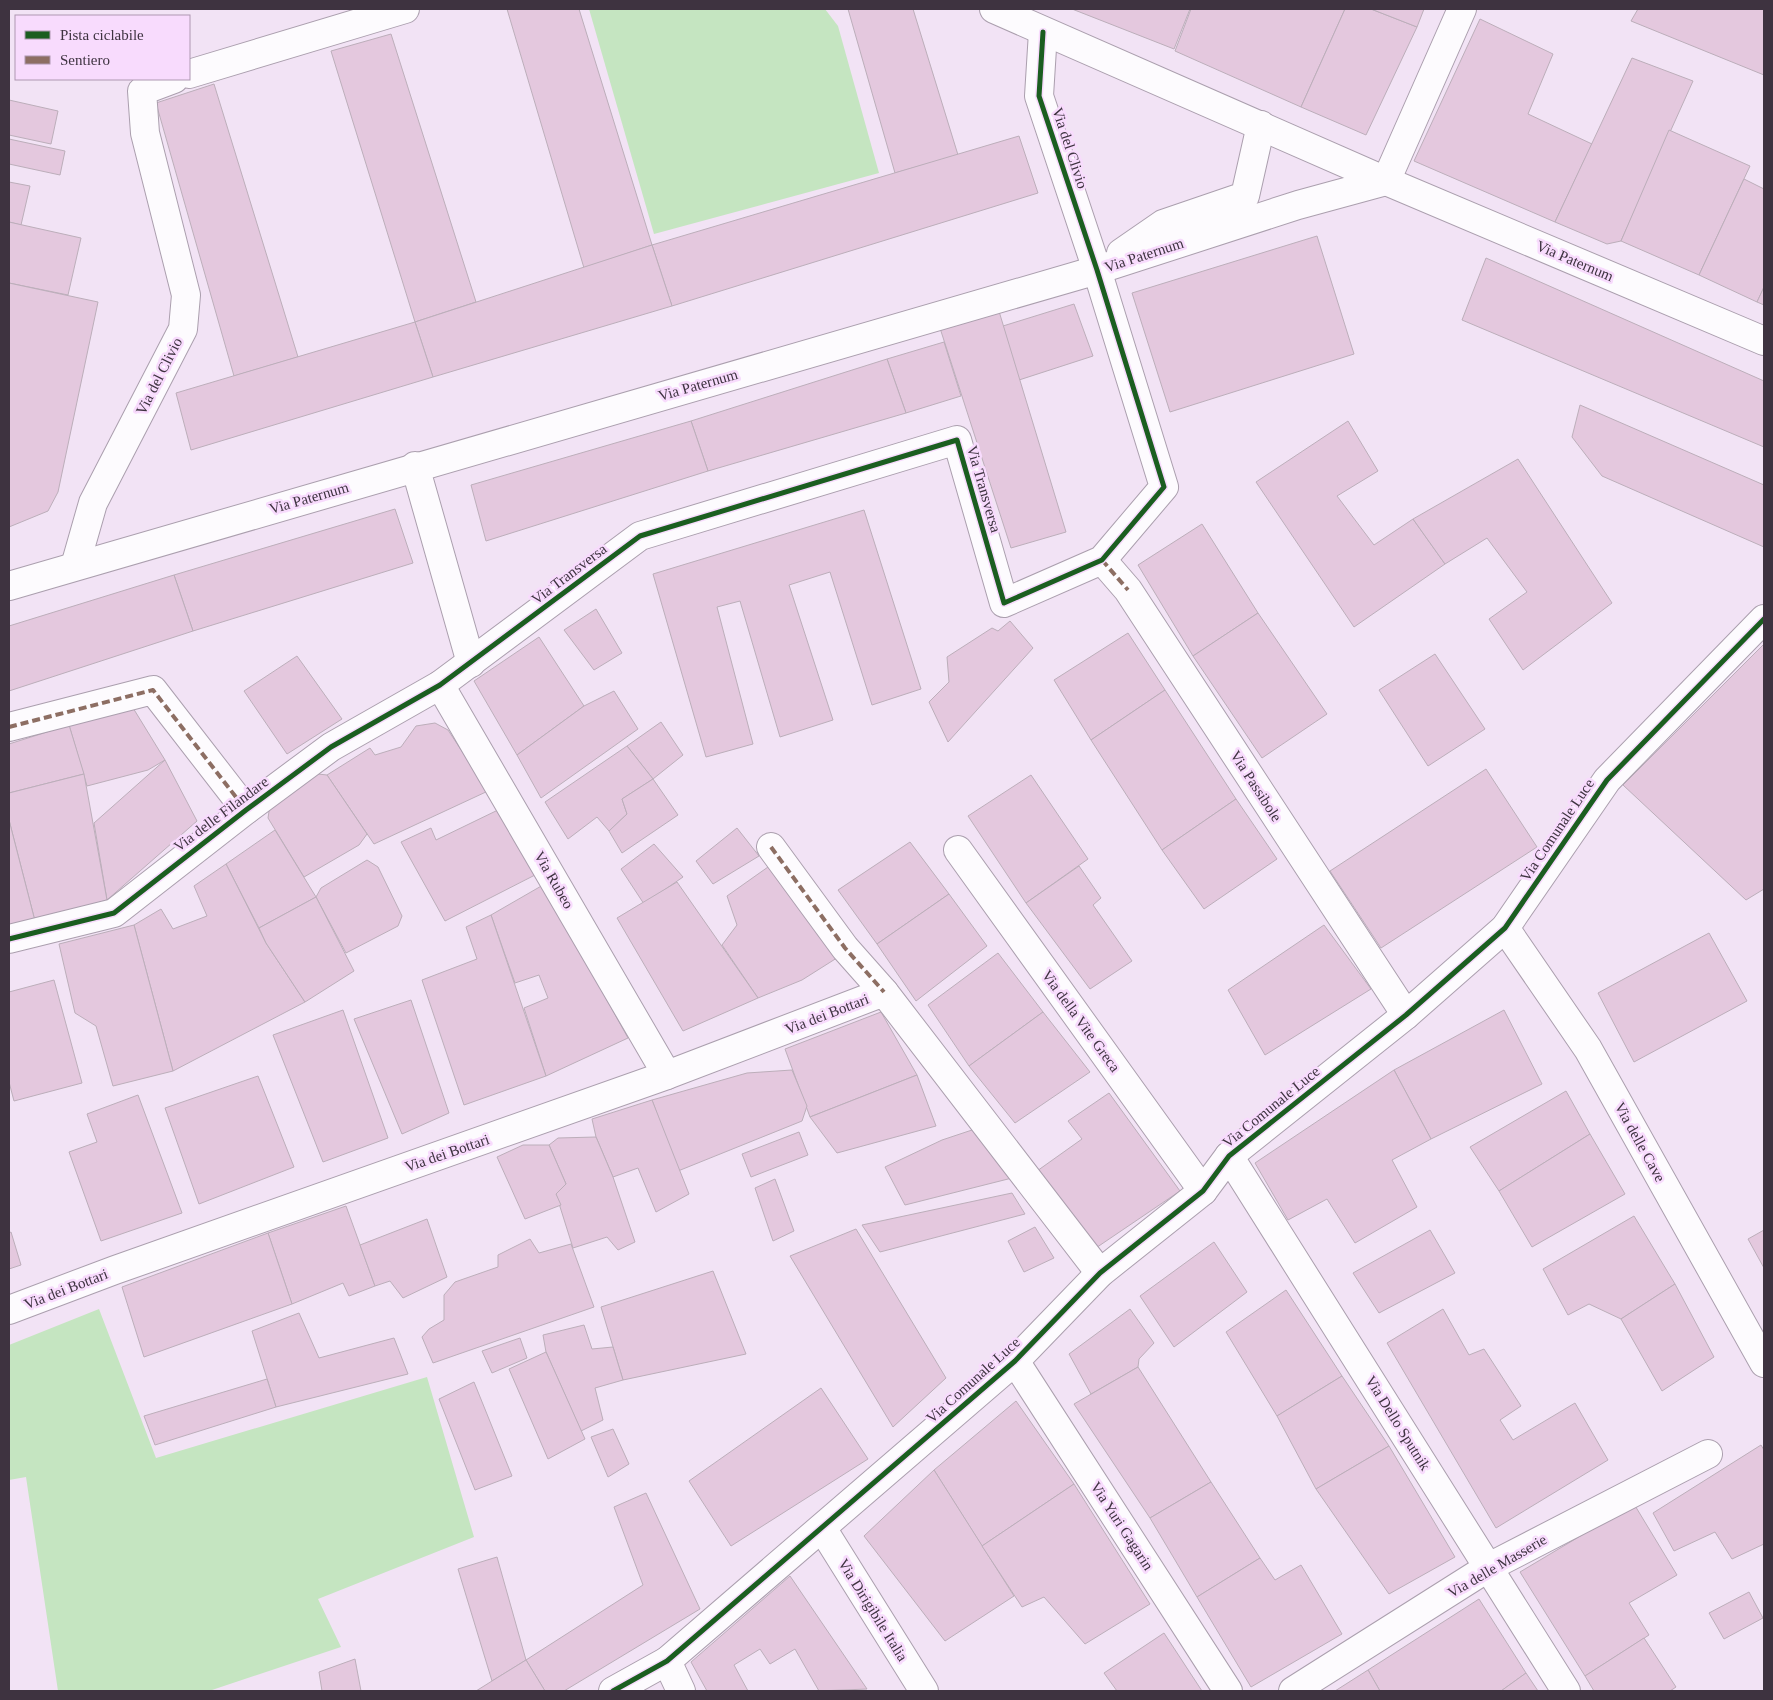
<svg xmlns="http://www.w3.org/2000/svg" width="1773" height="1700" font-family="'Times New Roman',serif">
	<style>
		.green { fill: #c5e5c1 }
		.building { fill: #e4c8de; stroke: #bcaeba }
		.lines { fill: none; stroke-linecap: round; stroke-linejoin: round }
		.minor-casing { stroke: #ab9fae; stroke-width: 30 }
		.minor { stroke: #fdfbfe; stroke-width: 28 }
		.quiet { stroke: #8d6e63; stroke-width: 4; stroke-dasharray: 8 4; stroke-linecap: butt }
		.cycleway-casing { stroke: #f8dbfd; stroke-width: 8 }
		.cycleway { stroke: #1b5e20; stroke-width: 5 }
		.labels { text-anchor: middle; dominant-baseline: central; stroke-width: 5; stroke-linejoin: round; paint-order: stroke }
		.street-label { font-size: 15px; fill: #3e3340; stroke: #f8dbfd }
	</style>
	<rect width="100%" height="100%" fill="#f2e3f5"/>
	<g class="green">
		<polygon points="589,9 825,9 838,26 879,173 654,234"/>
		<polygon points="99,1309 156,1458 427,1377 474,1537 318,1599 341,1647 209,1691 58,1691 26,1477 9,1480 9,1345"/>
	</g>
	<g class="building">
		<polygon points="507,9 579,9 652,245 584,268"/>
		<polygon points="848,9 913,9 958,155 895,173"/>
		<polygon points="1072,9 1190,9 1174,49"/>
		<polygon points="1191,9 1345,9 1301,107 1175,51"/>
		<polygon points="1345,9 1371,9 1417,27 1366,135 1301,107"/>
		<polygon points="1371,9 1424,9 1417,27"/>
		<polygon points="1638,9 1764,9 1764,75 1631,21"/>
		<polygon points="1480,19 1553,54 1528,114 1592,144 1555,222 1414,161"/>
		<polygon points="391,34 476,302 415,322 331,51"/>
		<polygon points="1632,58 1693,81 1621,241 1607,244 1555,222"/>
		<polygon points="214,84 298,357 234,376 156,103"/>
		<polygon points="9,100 58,111 51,144 9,135"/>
		<polygon points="1669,130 1750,166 1699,275 1621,241"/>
		<polygon points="1019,136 1038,193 672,306 652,245"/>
		<polygon points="9,139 65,151 60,175 9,164"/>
		<polygon points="1744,179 1764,189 1764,287 1757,302 1699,275"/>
		<polygon points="9,182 30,186 21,225 9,222"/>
		<polygon points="9,222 81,238 68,295 9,283"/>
		<polygon points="1317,236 1354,354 1170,412 1132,293"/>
		<polygon points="652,245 672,306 433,377 415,322"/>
		<polygon points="1486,258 1764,381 1764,447 1462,320"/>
		<polygon points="9,283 98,302 58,492 48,511 9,527"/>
		<polygon points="1764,287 1764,305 1757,302"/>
		<polygon points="1074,304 1093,356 1019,380 1003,326"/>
		<polygon points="998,308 1066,532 1011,548 939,325"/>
		<polygon points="415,322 433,377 191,450 176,393"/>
		<polygon points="944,342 961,396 906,413 887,359"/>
		<polygon points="887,359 906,413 708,471 691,421"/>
		<polygon points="1580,405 1764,485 1764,547 1602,476 1572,437"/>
		<polygon points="691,421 708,471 486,541 471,485"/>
		<polygon points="1348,421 1378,471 1337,496 1374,545 1413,519 1445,564 1354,627 1256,482"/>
		<polygon points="1518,459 1612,603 1523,670 1489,619 1527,592 1487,538 1445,564 1413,519"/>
		<polygon points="395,509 413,563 193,631 174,575"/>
		<polygon points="864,510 921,689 872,705 830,572 789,585 833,720 780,737 740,601 717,607 753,744 706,757 653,574"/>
		<polygon points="1202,524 1258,613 1193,656 1138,565"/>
		<polygon points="174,575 193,631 9,691 9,626"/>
		<polygon points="596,609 622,653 594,670 564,630"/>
		<polygon points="1258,613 1327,714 1262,758 1193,656"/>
		<polygon points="1010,621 1033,648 948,742 929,702 949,682 947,657 992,628 998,631"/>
		<polygon points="1128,633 1165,690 1091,740 1054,680"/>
		<polygon points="539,637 584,706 517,755 474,681"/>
		<polygon points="1764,644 1764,889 1746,900 1623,785"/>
		<polygon points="1435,654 1485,729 1428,766 1379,690"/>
		<polygon points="297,656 342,719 287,754 244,691"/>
		<polygon points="1165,690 1236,799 1162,850 1091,740"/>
		<polygon points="614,691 638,729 541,798 517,755 584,706"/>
		<polygon points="130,703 165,760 148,770 87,786 69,725"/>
		<polygon points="661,722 683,755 653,779 627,746"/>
		<polygon points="435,723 448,730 488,791 374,844 327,775 370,748 375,755 401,747 416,726"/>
		<polygon points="69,725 84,774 9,793 9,744"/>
		<polygon points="627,746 653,779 622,799 627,814 609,831 597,817 568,839 545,802"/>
		<polygon points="165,760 197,821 107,900 94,823"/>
		<polygon points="1486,769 1537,847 1381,948 1330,871"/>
		<polygon points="84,774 107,900 35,921 9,820 9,793"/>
		<polygon points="318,774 327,775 367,834 359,845 304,877 268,818 270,805"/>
		<polygon points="1031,775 1088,859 1026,903 968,816"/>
		<polygon points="653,779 678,815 622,853 609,831 627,814 622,799"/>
		<polygon points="1236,799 1277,859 1204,909 1162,850"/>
		<polygon points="500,809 535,875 445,921 401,842 431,828 436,840"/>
		<polygon points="9,820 35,921 9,927"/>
		<polygon points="737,828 759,856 713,884 696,861"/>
		<polygon points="275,830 316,897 259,928 226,864"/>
		<polygon points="910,842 949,894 877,944 838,890"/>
		<polygon points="654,844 683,877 644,904 621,869"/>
		<polygon points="367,860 378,867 402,916 398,926 346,953 316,897 321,888"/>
		<polygon points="226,864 266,943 305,1002 173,1071 134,925 161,909 173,929 207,916 194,886"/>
		<polygon points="1079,866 1101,898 1093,905 1132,961 1090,989 1026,903"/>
		<polygon points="768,867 840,956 802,980 758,998 722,945 737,925 727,896"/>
		<polygon points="677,882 758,998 683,1031 617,918"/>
		<polygon points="543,885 628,1038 546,1076 524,1008 548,998 539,975 515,983 491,915"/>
		<polygon points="949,894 987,946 916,1001 877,944"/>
		<polygon points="316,897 354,971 305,1002 266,943 259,928"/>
		<polygon points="491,915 546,1076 464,1105 422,980 477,959 466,927"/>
		<polygon points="134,925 173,1071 113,1086 96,1026 75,1013 59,944"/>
		<polygon points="1324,925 1371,989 1265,1055 1228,990"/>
		<polygon points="1709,933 1747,1001 1634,1062 1598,993"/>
		<polygon points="998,953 1043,1012 969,1066 928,1005"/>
		<polygon points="54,980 82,1083 14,1101 9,1082 9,992"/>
		<polygon points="411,1000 449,1113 402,1134 354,1019"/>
		<polygon points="343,1010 388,1138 323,1162 273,1035"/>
		<polygon points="1504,1010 1542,1084 1431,1139 1394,1070"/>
		<polygon points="881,1012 917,1075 810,1117 785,1049"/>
		<polygon points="1043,1012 1090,1072 1015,1123 969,1066"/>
		<polygon points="792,1070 807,1106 802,1121 678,1171 652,1100 747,1073"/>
		<polygon points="1394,1070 1431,1139 1392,1160 1417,1207 1355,1243 1327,1199 1288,1220 1255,1163"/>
		<polygon points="917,1075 936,1126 837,1153 810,1117"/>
		<polygon points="258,1076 294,1167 199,1204 165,1108"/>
		<polygon points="1566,1091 1590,1134 1499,1191 1470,1147"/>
		<polygon points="1109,1093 1180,1191 1087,1254 1037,1171 1082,1139 1068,1121"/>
		<polygon points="138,1095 182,1213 101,1241 69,1152 97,1142 87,1114"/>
		<polygon points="652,1100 689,1194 656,1212 638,1168 613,1177 596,1137 592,1119"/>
		<polygon points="978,1128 1012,1178 905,1205 885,1167 942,1140"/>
		<polygon points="799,1132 808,1155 751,1177 742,1154"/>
		<polygon points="1590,1134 1625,1194 1532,1247 1499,1191"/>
		<polygon points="596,1137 613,1177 635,1242 618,1250 607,1237 573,1248 556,1194 566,1184 549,1145 558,1138"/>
		<polygon points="523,1145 549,1145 566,1184 556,1194 561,1205 525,1219 497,1157"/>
		<polygon points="775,1179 794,1231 773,1241 755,1188"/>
		<polygon points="1012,1193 1025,1214 880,1252 862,1225"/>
		<polygon points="346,1206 375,1286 349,1296 343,1283 292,1304 268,1233"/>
		<polygon points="1634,1216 1675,1284 1621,1319 1589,1304 1568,1315 1543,1269"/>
		<polygon points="427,1219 447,1277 403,1298 390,1281 375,1286 360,1245"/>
		<polygon points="1035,1227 1054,1258 1024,1272 1008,1241"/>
		<polygon points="856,1229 946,1378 893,1427 790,1256"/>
		<polygon points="1430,1230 1455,1273 1379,1313 1353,1273"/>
		<polygon points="1764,1230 1764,1268 1748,1239"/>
		<polygon points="11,1232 21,1265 9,1269 9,1233"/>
		<polygon points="268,1233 292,1304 144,1357 122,1287"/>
		<polygon points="530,1239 539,1253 571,1244 594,1307 433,1363 422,1337 429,1329 444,1320 444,1295 455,1282 498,1267 498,1255"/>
		<polygon points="1214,1242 1247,1292 1174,1347 1140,1296"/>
		<polygon points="713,1271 746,1354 623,1380 601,1307"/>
		<polygon points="1675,1284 1714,1357 1662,1391 1621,1319"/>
		<polygon points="1286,1290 1342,1376 1277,1416 1226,1332"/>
		<polygon points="1130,1309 1154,1343 1139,1359 1138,1367 1091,1394 1069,1354"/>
		<polygon points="1443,1309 1469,1355 1484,1349 1521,1406 1500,1420 1513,1440 1575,1403 1608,1460 1496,1528 1387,1343"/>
		<polygon points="299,1313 319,1358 394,1338 408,1374 276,1407 252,1331"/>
		<polygon points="584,1325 592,1349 613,1347 623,1380 595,1388 603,1420 581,1431 546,1352 543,1335"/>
		<polygon points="520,1338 527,1358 492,1373 482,1351"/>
		<polygon points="546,1352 585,1439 548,1459 509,1369"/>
		<polygon points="1138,1367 1211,1482 1150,1518 1074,1404"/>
		<polygon points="1342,1376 1389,1446 1316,1489 1277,1416"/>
		<polygon points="267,1379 276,1407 155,1445 144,1416"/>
		<polygon points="474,1382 512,1476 475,1490 439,1399"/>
		<polygon points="821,1388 868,1459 731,1546 689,1481"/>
		<polygon points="1016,1401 1074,1484 982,1546 934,1470"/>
		<polygon points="613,1429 629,1464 608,1477 591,1437"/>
		<polygon points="1761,1445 1764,1450 1764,1544 1732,1559 1715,1532 1674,1551 1653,1513"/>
		<polygon points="1389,1446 1455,1557 1389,1594 1316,1489"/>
		<polygon points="934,1470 1014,1596 945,1641 864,1536"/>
		<polygon points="1211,1482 1260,1558 1197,1597 1150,1518"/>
		<polygon points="1074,1484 1150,1604 1085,1644 1044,1597 1022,1607 982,1546"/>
		<polygon points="646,1493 700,1609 564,1691 545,1691 526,1660 643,1585 614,1507"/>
		<polygon points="1634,1504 1677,1575 1629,1603 1649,1635 1585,1676 1520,1572"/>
		<polygon points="497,1557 526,1660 492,1681 458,1569"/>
		<polygon points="1260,1558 1275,1580 1301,1565 1342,1634 1251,1687 1197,1597"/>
		<polygon points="790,1576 867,1689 819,1691 795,1649 770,1664 760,1649 734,1665 748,1691 707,1691 691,1662"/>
		<polygon points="1749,1592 1763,1618 1724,1639 1709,1613"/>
		<polygon points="1479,1599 1526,1673 1501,1691 1380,1691 1368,1670"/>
		<polygon points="1164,1633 1202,1691 1117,1691 1104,1673"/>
		<polygon points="1644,1638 1676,1687 1670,1691 1594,1691 1585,1676"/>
		<polygon points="355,1659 361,1691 322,1691 319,1672"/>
		<polygon points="526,1660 545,1691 476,1691 492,1681"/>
		<polygon points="1368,1670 1380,1691 1335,1691"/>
		<polygon points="1526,1673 1538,1691 1501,1691"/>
	</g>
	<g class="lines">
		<g class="minor-casing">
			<g id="minor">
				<polyline points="994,9 1386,181 1764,341"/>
				<polyline points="189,74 405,9"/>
				<polyline points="1386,181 1462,9"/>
				<polyline points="1121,253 1163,224 1245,196 1261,125"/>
				<polyline points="415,466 471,663"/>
				<polyline points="1102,560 1128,590 1406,1015"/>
				<polyline points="75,566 93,503 183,329 186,295 145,133 142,91 174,79"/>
				<polyline points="9,586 1097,270 1298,205 1386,181"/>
				<polyline points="440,685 667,1075"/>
				<polyline points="9,727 153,690 246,810"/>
				<polyline points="771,847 845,948 884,992"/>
				<polyline points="958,850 1203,1191"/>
				<polyline points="1505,928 1588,1049 1764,1363"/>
				<polyline points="9,939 114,913 246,810 331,747 440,685 640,536 957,440 1004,603 1102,560 1164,487 1097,270 1039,96 1043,32"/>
				<polyline points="1229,1156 1566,1691"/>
				<polyline points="9,1310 115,1270 667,1075 884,992 1100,1273"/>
				<polyline points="1015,1361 1228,1691"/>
				<polyline points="822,1528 924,1691"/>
				<polyline points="667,1661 681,1691"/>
				<polyline points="613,1691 667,1661 1015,1361 1100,1273 1203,1191 1229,1156 1406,1015 1505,928 1607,780 1764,619"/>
				<polyline points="1293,1691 1489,1567 1708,1454"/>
			</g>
		</g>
		<use href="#minor" class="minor"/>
		<g class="quiet">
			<polyline points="1102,560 1128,590"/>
			<polyline points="9,727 153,690 246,810"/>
			<polyline points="771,847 845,948 884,992"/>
		</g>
		<g class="cycleway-casing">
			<g id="cycleway">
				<polyline points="9,939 114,913 246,810 331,747 440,685 640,536 957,440 1004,603 1102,560 1164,487 1097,270 1039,96 1043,32"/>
				<polyline points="613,1691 667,1661 1015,1361 1100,1273 1203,1191 1229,1156 1406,1015 1505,928 1607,780 1764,619"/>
			</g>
		</g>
		<use href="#cycleway" class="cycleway"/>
	</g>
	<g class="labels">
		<g class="street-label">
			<text transform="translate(1070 148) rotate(72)">Via del Clivio</text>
			<text transform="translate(1144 255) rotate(-18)">Via Paternum</text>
			<text transform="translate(1575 261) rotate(23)">Via Paternum</text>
			<text transform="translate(159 376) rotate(-63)">Via del Clivio</text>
			<text transform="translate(698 385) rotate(-16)">Via Paternum</text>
			<text transform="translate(984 489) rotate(74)">Via Transversa</text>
			<text transform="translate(309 498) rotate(-16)">Via Paternum</text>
			<text transform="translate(569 574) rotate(-37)">Via Transversa</text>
			<text transform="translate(1256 786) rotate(57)">Via Passibole</text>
			<text transform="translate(221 814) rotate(-37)">Via delle Filandare</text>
			<text transform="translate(1557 830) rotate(-56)">Via Comunale Luce</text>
			<text transform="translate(554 880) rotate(60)">Via Rubeo</text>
			<text transform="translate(827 1014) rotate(-21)">Via dei Bottari</text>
			<text transform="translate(1081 1021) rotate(54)">Via della Vite Greca</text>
			<text transform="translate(1271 1107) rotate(-39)">Via Comunale Luce</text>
			<text transform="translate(1640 1142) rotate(61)">Via delle Cave</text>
			<text transform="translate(447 1153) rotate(-19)">Via dei Bottari</text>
			<text transform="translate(66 1289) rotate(-21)">Via dei Bottari</text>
			<text transform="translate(973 1380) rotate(-42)">Via Comunale Luce</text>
			<text transform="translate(1398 1423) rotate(58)">Via Dello Sputnik</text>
			<text transform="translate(1122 1526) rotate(57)">Via Yuri Gagarin</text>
			<text transform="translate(1497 1566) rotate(-30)">Via delle Masserie</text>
			<text transform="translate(873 1610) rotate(58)">Via Dirigibile Italia</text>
		</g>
	</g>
	<rect width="1773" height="1700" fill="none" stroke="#3e3340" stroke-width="20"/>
	<rect x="15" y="15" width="175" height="65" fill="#f8dbfd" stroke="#ae98b1"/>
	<rect x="25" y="31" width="25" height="8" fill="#1b5e20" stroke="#ae98b1"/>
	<text x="60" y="40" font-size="15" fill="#3e3340">Pista ciclabile</text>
	<rect x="25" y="56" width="25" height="8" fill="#8d6e63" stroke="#ae98b1"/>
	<text x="60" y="65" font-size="15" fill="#3e3340">Sentiero</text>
</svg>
